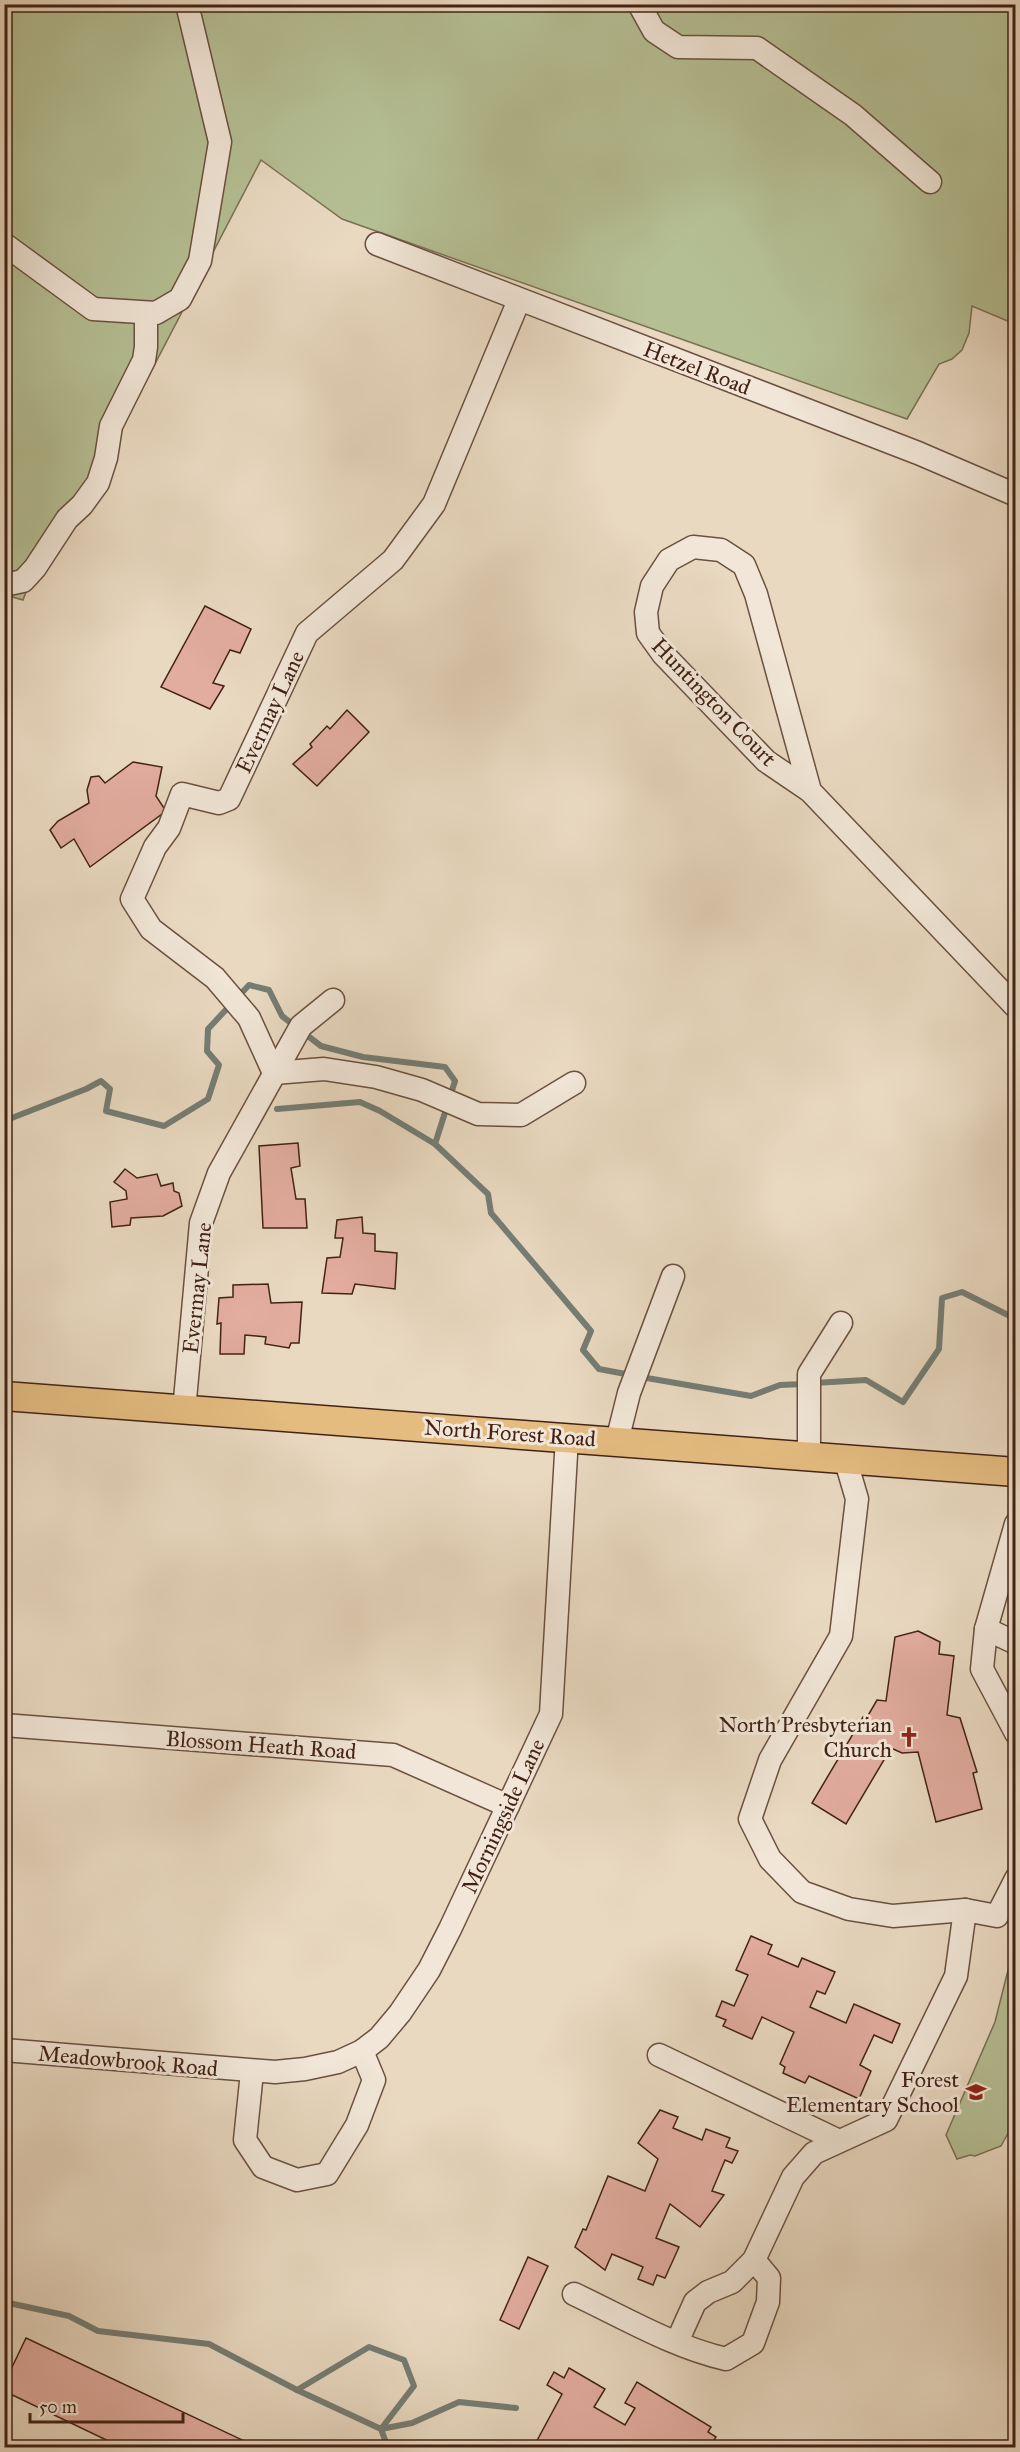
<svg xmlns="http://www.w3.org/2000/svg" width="1020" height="2452" font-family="'IM FELL Great Primer',serif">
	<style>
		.green { fill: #b5bf94; stroke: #7c7054; stroke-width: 1.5 }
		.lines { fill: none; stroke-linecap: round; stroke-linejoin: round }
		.stream { stroke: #757d74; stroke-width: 6 }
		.building { fill: #e2ac9f; stroke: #432215; stroke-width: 1.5 }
		.minor-casing { stroke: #6c5040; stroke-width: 25 }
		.major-casing { stroke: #432215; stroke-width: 31 }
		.minor { stroke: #f1e6d7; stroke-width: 22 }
		.major { stroke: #e4bc80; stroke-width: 28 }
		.labels { text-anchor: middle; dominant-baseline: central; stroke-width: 6; stroke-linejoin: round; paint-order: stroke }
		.street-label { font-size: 22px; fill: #432215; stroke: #f1e6d7 }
		.poi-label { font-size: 22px; fill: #432215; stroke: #f1e6d7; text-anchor: end }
	</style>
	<rect width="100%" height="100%" fill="#e9d9c1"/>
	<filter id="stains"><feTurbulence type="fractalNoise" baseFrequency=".00333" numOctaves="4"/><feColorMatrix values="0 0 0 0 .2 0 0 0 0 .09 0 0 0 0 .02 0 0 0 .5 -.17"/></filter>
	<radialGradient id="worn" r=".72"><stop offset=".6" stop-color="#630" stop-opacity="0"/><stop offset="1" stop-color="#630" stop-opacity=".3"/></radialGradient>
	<g class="green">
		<polygon points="4,5 1015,5 1015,324 972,306 969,333 962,350 952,359 939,364 907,419 342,219 261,160 106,458 35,568 23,600 5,595"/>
		<polygon points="1015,1954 1016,2113 1012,2126 1001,2146 975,2156 970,2155 957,2159 946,2135 995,2022 1007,1974"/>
	</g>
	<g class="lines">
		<g class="stream">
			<polyline points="277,1109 360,1102 380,1111 435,1144"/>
			<polyline points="4,1121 86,1089 101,1081 110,1089 106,1111 164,1126 208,1099 219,1065 207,1051 208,1029 249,985 269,990 282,1016 321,1046 363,1057 445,1067 455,1081 435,1144 488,1194 491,1213 591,1331 583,1350 599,1369 631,1375"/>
			<polyline points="641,1377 751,1396 780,1385 804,1384"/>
			<polyline points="814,1383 866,1380 903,1402 939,1349 942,1298 962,1292 1016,1319"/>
			<polyline points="4,2302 69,2316 98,2331 209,2344 297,2390 381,2429 388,2448"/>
			<polyline points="297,2390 369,2347 404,2360 414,2386 381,2429"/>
			<polyline points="381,2429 412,2423 459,2402 516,2408"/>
		</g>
	</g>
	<g class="building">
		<polygon points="205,606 251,629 240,653 230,650 213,683 224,686 210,709 161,687"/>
		<polygon points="347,710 369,732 317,786 293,764 312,747 310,744 327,726 330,729"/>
		<polygon points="133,762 162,767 156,796 166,811 90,867 74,839 61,848 50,830 58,821 89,803 87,790 91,777 99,776 105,783"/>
		<polygon points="298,1143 300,1166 291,1168 296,1199 305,1199 307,1228 263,1228 259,1146"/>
		<polygon points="125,1169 137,1178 157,1174 161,1186 173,1183 174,1191 179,1193 182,1206 163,1216 131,1218 130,1225 112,1227 110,1202 127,1199 126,1191 114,1182"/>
		<polygon points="362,1217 363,1233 375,1234 375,1251 397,1253 395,1289 355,1284 352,1294 322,1293 327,1258 340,1257 343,1238 335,1238 337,1220"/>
		<polygon points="268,1284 271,1303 302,1302 299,1343 291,1343 289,1348 265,1344 266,1337 245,1335 244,1354 220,1354 221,1323 217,1324 219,1298 233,1297 233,1285"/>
		<polygon points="918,1631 940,1642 939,1654 954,1656 947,1715 960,1718 977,1772 973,1773 982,1809 936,1822 918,1752 902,1753 891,1748 846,1824 812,1803 863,1717 866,1719 877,1700 886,1701 895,1637"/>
		<polygon points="751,1936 772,1945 768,1954 798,1967 802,1958 835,1972 825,1994 817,1991 810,2007 846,2023 854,2004 900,2024 892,2043 874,2035 860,2065 871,2071 859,2099 809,2076 805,2083 783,2073 785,2067 780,2064 794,2032 762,2017 752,2039 723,2026 726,2020 716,2016 722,2001 734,2006 748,1975 736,1970"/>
		<polygon points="660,2110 678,2117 673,2128 702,2140 706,2129 730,2138 726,2147 738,2151 732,2163 725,2160 712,2191 724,2195 700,2227 670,2204 656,2238 679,2247 665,2278 657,2275 653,2285 638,2279 643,2267 612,2254 605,2270 575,2247 583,2229 586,2230 608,2176 645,2191 658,2159 638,2143"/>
		<polygon points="528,2257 548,2266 519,2329 500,2320"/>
		<polygon points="26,2338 257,2447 257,2448 123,2448 4,2391 4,2384"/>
		<polygon points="569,2368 605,2389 594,2407 625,2425 635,2408 625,2403 637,2382 711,2427 708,2432 716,2437 709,2448 533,2448 562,2394 547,2385 554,2372 564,2378"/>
	</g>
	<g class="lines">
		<g class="minor-casing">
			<g id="minor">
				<polyline points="639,4 654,31 678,47 757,48 853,115 930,182"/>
				<polyline points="4,244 93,309 156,313 180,299 200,261 220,142 187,4"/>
				<polyline points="377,244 918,453 1016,495"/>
				<polyline points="519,300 434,504 393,560 307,633 229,799 219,803 182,794 169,828 155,847 132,899 151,929 215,978 249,1018 274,1073 324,1069 376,1077 422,1090 478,1114 521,1115 574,1083"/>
				<polyline points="4,585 23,581 35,568 67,519 82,505 98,483 106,458 111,426 144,360 146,347 146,313"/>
				<polyline points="810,791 756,594 744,565 721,550 693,547 669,560 652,586 646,612 648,633 663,654 766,761 810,791 1014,1005 1016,1003"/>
				<polyline points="184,1411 201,1223 219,1173 301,1026 333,1000"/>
				<polyline points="617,1441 629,1393 673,1276"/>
				<polyline points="809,1455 809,1374 841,1323"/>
				<polyline points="845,1458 857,1499 841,1636 770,1760 750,1819 770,1859 802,1892 849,1909 893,1916 965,1910 997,1916 1016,1879"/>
				<polyline points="1016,1524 986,1629 982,1669 1016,1733"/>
				<polyline points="986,1629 1016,1643"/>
				<polyline points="4,1725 393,1755 508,1806"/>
				<polyline points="4,2050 275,2072 305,2069 338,2062 362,2051 379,2038 400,2013 429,1970 450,1929 551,1714 567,1437"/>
				<polyline points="659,2055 839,2141"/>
				<polyline points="252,2072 245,2140 263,2167 297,2180 327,2174 357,2125 374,2080 362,2051"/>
				<path d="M574,2294C623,2317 673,2347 726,2359L753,2343L768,2302L769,2278L754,2260"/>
				<polyline points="677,2342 695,2302 708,2292 732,2282 754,2260 793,2177 814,2153 886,2120 956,1976 965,1910"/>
			</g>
		</g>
		<g class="major-casing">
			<polyline id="major" points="4,1396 1016,1472"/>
		</g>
		<use href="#minor" class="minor"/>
		<use href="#major" class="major"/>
	</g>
	<defs>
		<g id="church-bare" transform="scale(1.62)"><path d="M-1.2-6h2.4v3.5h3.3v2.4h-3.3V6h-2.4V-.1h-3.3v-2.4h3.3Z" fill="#8f2418" stroke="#f1e6d7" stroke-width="2.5" paint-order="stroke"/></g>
		<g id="school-bare" transform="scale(1.62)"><path d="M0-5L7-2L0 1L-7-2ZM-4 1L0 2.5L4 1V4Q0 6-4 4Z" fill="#8f2418" stroke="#f1e6d7" stroke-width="2.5" paint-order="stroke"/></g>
	</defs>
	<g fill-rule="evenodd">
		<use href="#church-bare" x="909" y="1737"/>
		<use href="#school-bare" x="976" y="2092"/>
	</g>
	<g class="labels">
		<g class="street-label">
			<text transform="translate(697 368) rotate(21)">Hetzel Road</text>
			<text transform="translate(714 702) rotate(46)">Huntington Court</text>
			<text transform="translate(270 712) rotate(-65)">Evermay Lane</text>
			<text transform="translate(197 1288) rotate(-84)">Evermay Lane</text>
			<text transform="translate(510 1433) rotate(4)">North Forest Road</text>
			<text transform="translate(261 1745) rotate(4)">Blossom Heath Road</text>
			<text transform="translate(503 1816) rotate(-65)">Morningside Lane</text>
			<text transform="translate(128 2061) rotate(5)">Meadowbrook Road</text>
		</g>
		<g class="poi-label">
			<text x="892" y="1724">North Presbyterian<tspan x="892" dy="25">Church</tspan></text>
			<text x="959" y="2079">Forest<tspan x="959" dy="25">Elementary School</tspan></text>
		</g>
	</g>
	<rect width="1020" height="2452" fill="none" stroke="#e9d9c1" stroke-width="24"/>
	<rect x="6" y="6" width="1008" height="2440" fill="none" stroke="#432215" stroke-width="3"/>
	<rect x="12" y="12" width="996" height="2428" fill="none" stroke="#432215" stroke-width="1.5"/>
	<path d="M30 2413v9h153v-9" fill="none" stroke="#432215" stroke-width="3"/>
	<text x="39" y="2413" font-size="18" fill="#432215" stroke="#f1e6d7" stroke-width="4.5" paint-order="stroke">50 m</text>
	<rect width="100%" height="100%" filter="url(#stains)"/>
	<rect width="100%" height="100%" fill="url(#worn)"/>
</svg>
